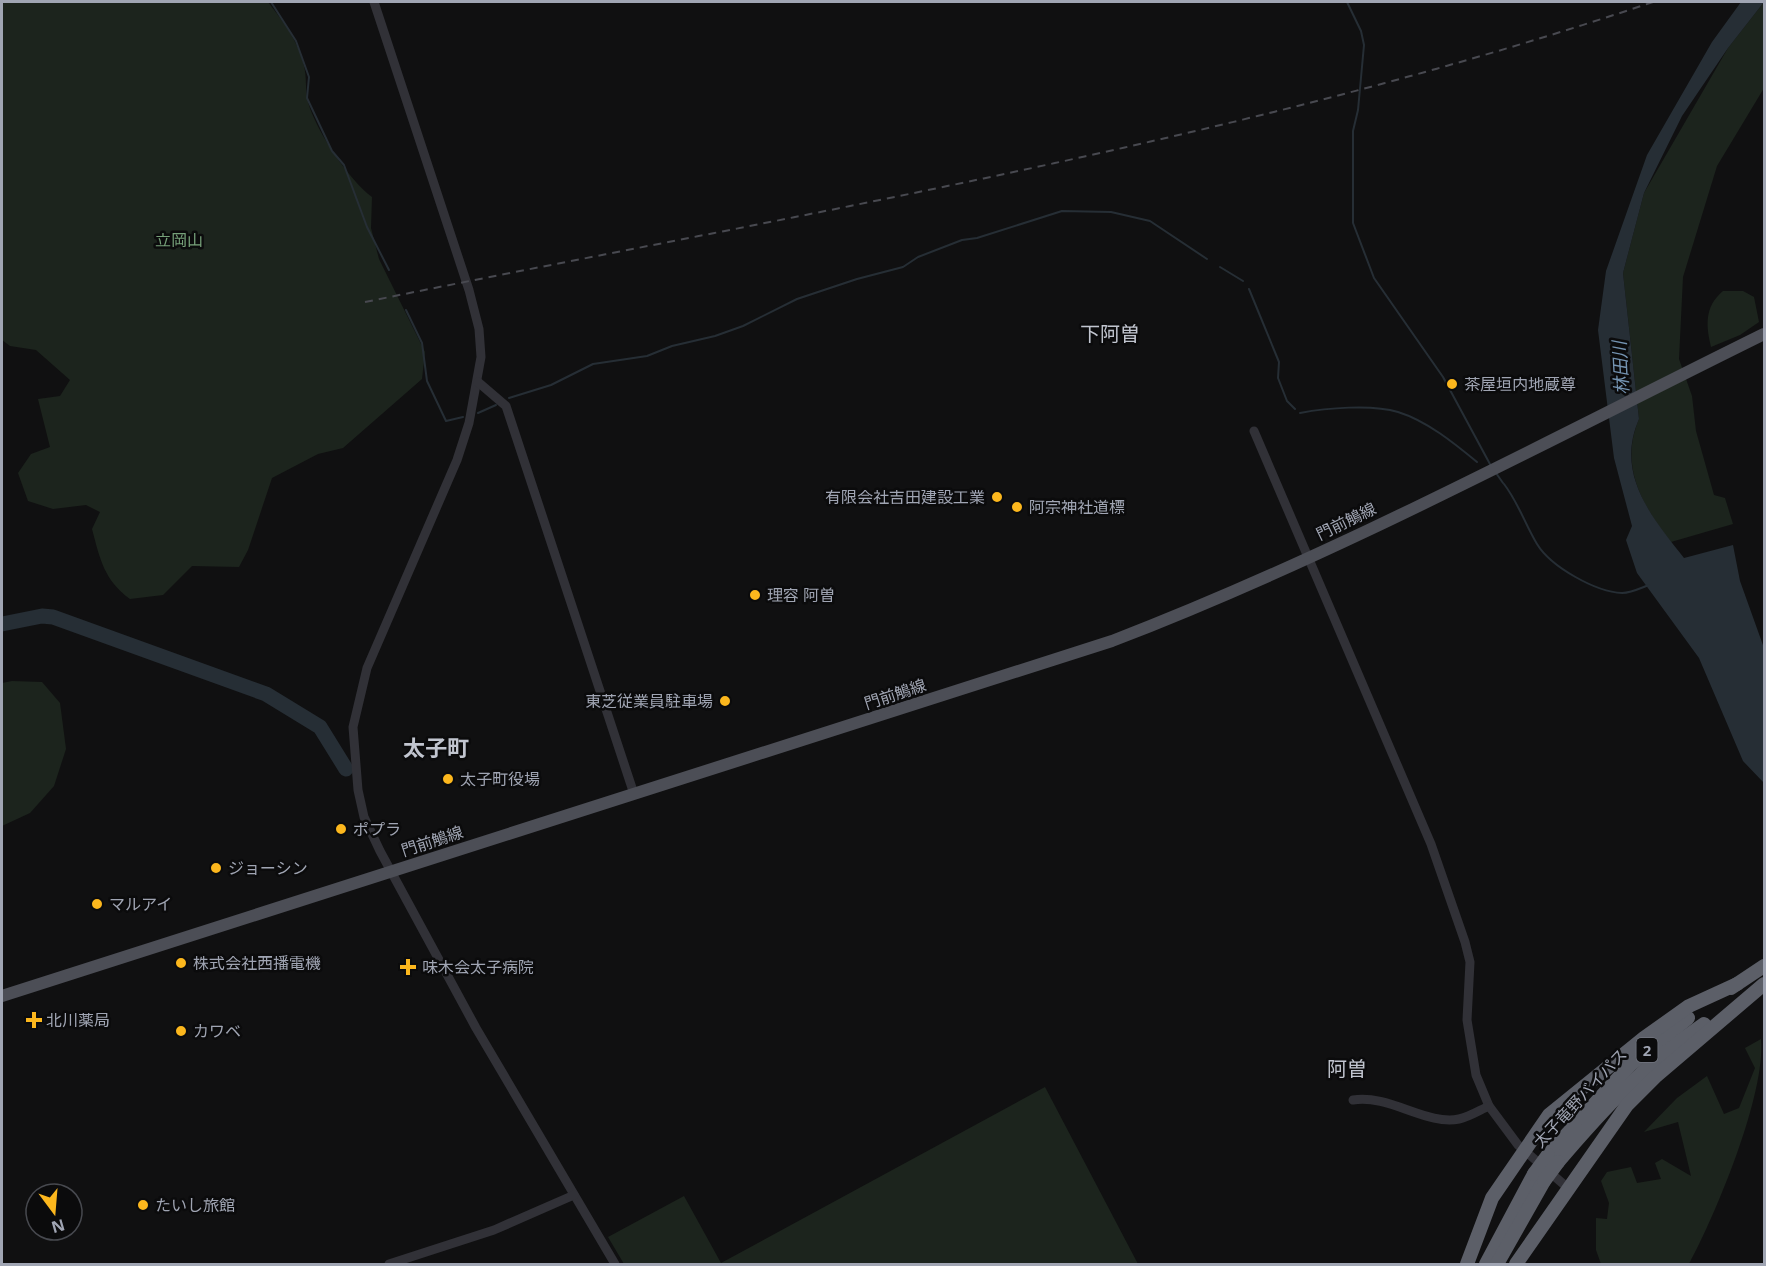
<svg xmlns="http://www.w3.org/2000/svg" width="1766" height="1266" font-family="'Open Sans','Noto Sans JP',sans-serif">
	<style>
		.green { fill: #1c241d }
		.water { fill: #262e35 }
		.lines { fill: none; stroke-linecap: round; stroke-linejoin: round }
		.stream { stroke: #262e35; stroke-width: 2 }
		.river { stroke: #262e35; stroke-width: 15 }
		.minor { stroke: #313137; stroke-width: 9 }
		.major { stroke: #4c4e56; stroke-width: 12 }
		.highway { stroke: #5c5f68; stroke-width: 14 }
		.rail { stroke: #484950; stroke-width: 2; stroke-dasharray: 8 6; stroke-linecap: butt }
		.highway-bridge { stroke: #5c5f68; stroke-width: 14 }
		.poi-dot { fill: #fcb71d; stroke: #0b0b0c; stroke-width: 2 }
		.labels { text-anchor: middle; dominant-baseline: central; stroke-width: 5; stroke-linejoin: round; paint-order: stroke }
		.shield { fill: #0b0b0c; stroke: #737781; stroke-width: 1.5 }
		.shield-label { font-size: 15px; font-weight: bold; fill: #a0a5b3 }
		.park-label { font-size: 16px; fill: #76a079; stroke: #0b0b0c }
		.poi-label { font-size: 16px; fill: #a0a5b3; stroke: #0b0b0c; text-anchor: start }
		.street-label { font-size: 16px; fill: #a0a5b3; stroke: #0b0b0c }
		.water-label { font-size: 18px; font-style: italic; fill: #7493b1; stroke: #0b0b0c }
		.quarter-label { font-size: 20px; fill: #c1c5cf; stroke: #0b0b0c }
		.district-label { font-size: 22px; font-weight: bold; fill: #c1c5cf; stroke: #0b0b0c }
	</style>
	<rect width="100%" height="100%" fill="#101011"/>
	<g class="green">
		<path d="M4,2H268C282,20 299,42 304,66C307,78 305,91 308,102C316,131 349,180 372,197L371,228L379,259L425,352L422,379L343,448L318,454L272,478L248,550L239,567L192,566L163,595L130,599C104,580 100,559 92,529L100,512L86,505L53,509L28,501L18,473L31,454L50,447L38,399L60,396L70,380L36,350L10,346L2,340V5Z"/>
		<path d="M1764,2V88L1717,166L1683,277L1679,359L1692,396L1696,431L1714,495L1725,498L1733,524L1671,542C1642,505 1619,466 1639,419L1623,273L1644,193L1728,48Z"/>
		<path d="M1723,291H1743L1754,297L1759,322L1740,335L1711,347C1706,326 1704,307 1723,291Z"/>
		<polygon points="12,681 42,682 60,703 66,749 54,786 30,813 2,826 2,683"/>
		<path d="M1761,1039C1766,1094 1716,1214 1689,1264H1601L1596,1250V1218L1607,1219L1609,1203L1601,1181L1607,1172L1631,1167L1637,1183L1661,1179L1655,1163L1662,1159L1691,1176L1678,1122L1644,1132L1677,1098L1707,1076L1724,1114L1739,1108L1755,1068L1745,1048Z"/>
		<polygon points="1045,1087 1138,1264 624,1264 608,1237 684,1196 721,1263"/>
	</g>
	<path class="water" d="M1741,2H1764L1728,48L1682,116L1644,193L1623,273L1639,419C1615,474 1651,516 1684,558L1733,545L1740,581L1764,648V783L1743,761L1699,658L1637,573L1626,540L1632,526L1614,458L1598,330L1606,271L1647,155L1712,42Z"/>
	<g class="lines">
		<g class="stream">
			<polyline points="271,2 296,41 309,77 307,98 332,151 344,165 367,227 389,270"/>
			<polyline points="1347,2 1361,31 1364,45 1358,110 1353,131 1353,223 1374,278 1443,377 1491,466"/>
			<polyline points="1220,267 1243,281"/>
			<polyline points="1249,289 1279,362 1278,378 1287,401 1295,409"/>
			<polyline points="406,310 422,343 427,381 446,421 463,417"/>
			<polyline points="509,398 551,385 593,364 647,356 672,346 715,336 743,326 797,299 857,279 903,267 918,257 962,240 977,238 1062,211 1111,212 1150,221 1207,259"/>
			<polyline points="478,413 496,405"/>
			<path d="M1300,413C1326,408 1372,404 1398,412C1427,421 1454,443 1477,462"/>
			<polyline points="1496,473 1503,483"/>
			<path d="M1504,484C1518,502 1525,524 1537,544C1551,567 1596,592 1622,593C1631,593 1641,588 1649,585"/>
		</g>
		<polyline class="river" points="2,624 42,616 53,617 266,694 320,727 346,769"/>
		<g class="minor">
			<polyline points="374,2 469,290 479,329 481,357 469,423 457,460 367,668 353,727 358,790 364,817 380,851 476,1028 615,1264"/>
			<polyline points="478,382 506,406 634,794"/>
			<polyline points="1254,431 1431,844 1465,942 1470,962 1467,1020 1476,1075 1489,1106 1518,1145 1568,1188"/>
			<path d="M1353,1100C1389,1094 1427,1126 1459,1119C1469,1117 1480,1110 1489,1106"/>
			<polyline points="389,1264 494,1230 574,1195"/>
		</g>
		<path class="major" d="M2,996L1112,641C1336,555 1549,440 1764,334"/>
		<g class="highway">
			<polyline points="1731,988 1764,966"/>
			<polyline points="1548,1155 1630,1065 1688,1018"/>
			<path d="M1558,1162C1604,1108 1645,1064 1704,1024"/>
			<polyline points="1467,1264 1492,1198 1549,1115 1644,1038 1689,1006 1737,984"/>
			<polyline points="1486,1264 1534,1174"/>
			<polyline points="1497,1264 1544,1181"/>
			<polyline points="1516,1264 1627,1105 1655,1077 1764,984"/>
		</g>
		<g class="rail">
			<path d="M365,302C797,214 1235,143 1653,2"/>
			<polyline points="2,373 3,373"/>
		</g>
		<g class="highway-bridge">
			<polyline points="1534,1174 1548,1155"/>
			<polyline points="1544,1181 1558,1162"/>
		</g>
	</g>
	<g class="poi-dot">
		<circle cx="1452" cy="384" r="6"/>
		<circle cx="997" cy="497" r="6"/>
		<circle cx="1017" cy="507" r="6"/>
		<circle cx="755" cy="595" r="6"/>
		<circle cx="725" cy="701" r="6"/>
		<circle cx="448" cy="779" r="6"/>
		<circle cx="341" cy="829" r="6"/>
		<circle cx="216" cy="868" r="6"/>
		<circle cx="97" cy="904" r="6"/>
		<circle cx="181" cy="963" r="6"/>
		<path d="M405 958h6v6h6v6h-6v6h-6v-6h-6v-6h6z"/>
		<path d="M31 1011h6v6h6v6h-6v6h-6v-6h-6v-6h6z"/>
		<circle cx="181" cy="1031" r="6"/>
		<circle cx="143" cy="1205" r="6"/>
	</g>
	<g class="labels">
		<rect class="shield" x="1636.5" y="1038" width="21" height="24" rx="4.5"/>
		<g class="shield-label">
			<text x="1647" y="1050">2</text>
		</g>
		<g class="park-label">
			<text x="179" y="240">立岡山</text>
		</g>
		<g class="poi-label">
			<text x="1464" y="384">茶屋垣内地蔵尊</text>
			<text x="985" y="497" text-anchor="end">有限会社吉田建設工業</text>
			<text x="1029" y="507">阿宗神社道標</text>
			<text x="767" y="595">理容 阿曽</text>
			<text x="713" y="701" text-anchor="end">東芝従業員駐車場</text>
			<text x="460" y="779">太子町役場</text>
			<text x="353" y="829">ポプラ</text>
			<text x="228" y="868">ジョーシン</text>
			<text x="109" y="904">マルアイ</text>
			<text x="193" y="963">株式会社西播電機</text>
			<text x="422" y="967">味木会太子病院</text>
			<text x="46" y="1020">北川薬局</text>
			<text x="193" y="1031">カワベ</text>
			<text x="155" y="1205">たいし旅館</text>
		</g>
		<g class="street-label">
			<text transform="translate(1346 521) rotate(-26)">門前鵤線</text>
			<text transform="translate(895 694) rotate(-18)">門前鵤線</text>
			<text transform="translate(432 841) rotate(-18)">門前鵤線</text>
			<text transform="translate(1580 1098) rotate(-47)">太子竜野バイパス</text>
		</g>
		<g class="water-label">
			<text transform="translate(1620 368) rotate(-93)">林田川</text>
		</g>
		<g class="quarter-label">
			<text x="1110" y="333">下阿曽</text>
			<text x="1347" y="1068">阿曽</text>
		</g>
		<g class="district-label">
			<text x="436" y="747">太子町</text>
		</g>
	</g>
	<rect width="1766" height="1266" fill="none" stroke="#a0a5b3" stroke-width="6"/>
	<g transform="translate(54 1212) rotate(164)"><circle r="28" fill="#0b0b0c" stroke="#47494f" stroke-width="1.5"/>
	<path d="M0-4.5L10 22L0 15L-10 22Z" fill="#fcb71d"/>
	<text y="-9" font-size="16" font-weight="bold" text-anchor="middle" fill="#a0a5b3">N</text>
	</g>
</svg>
